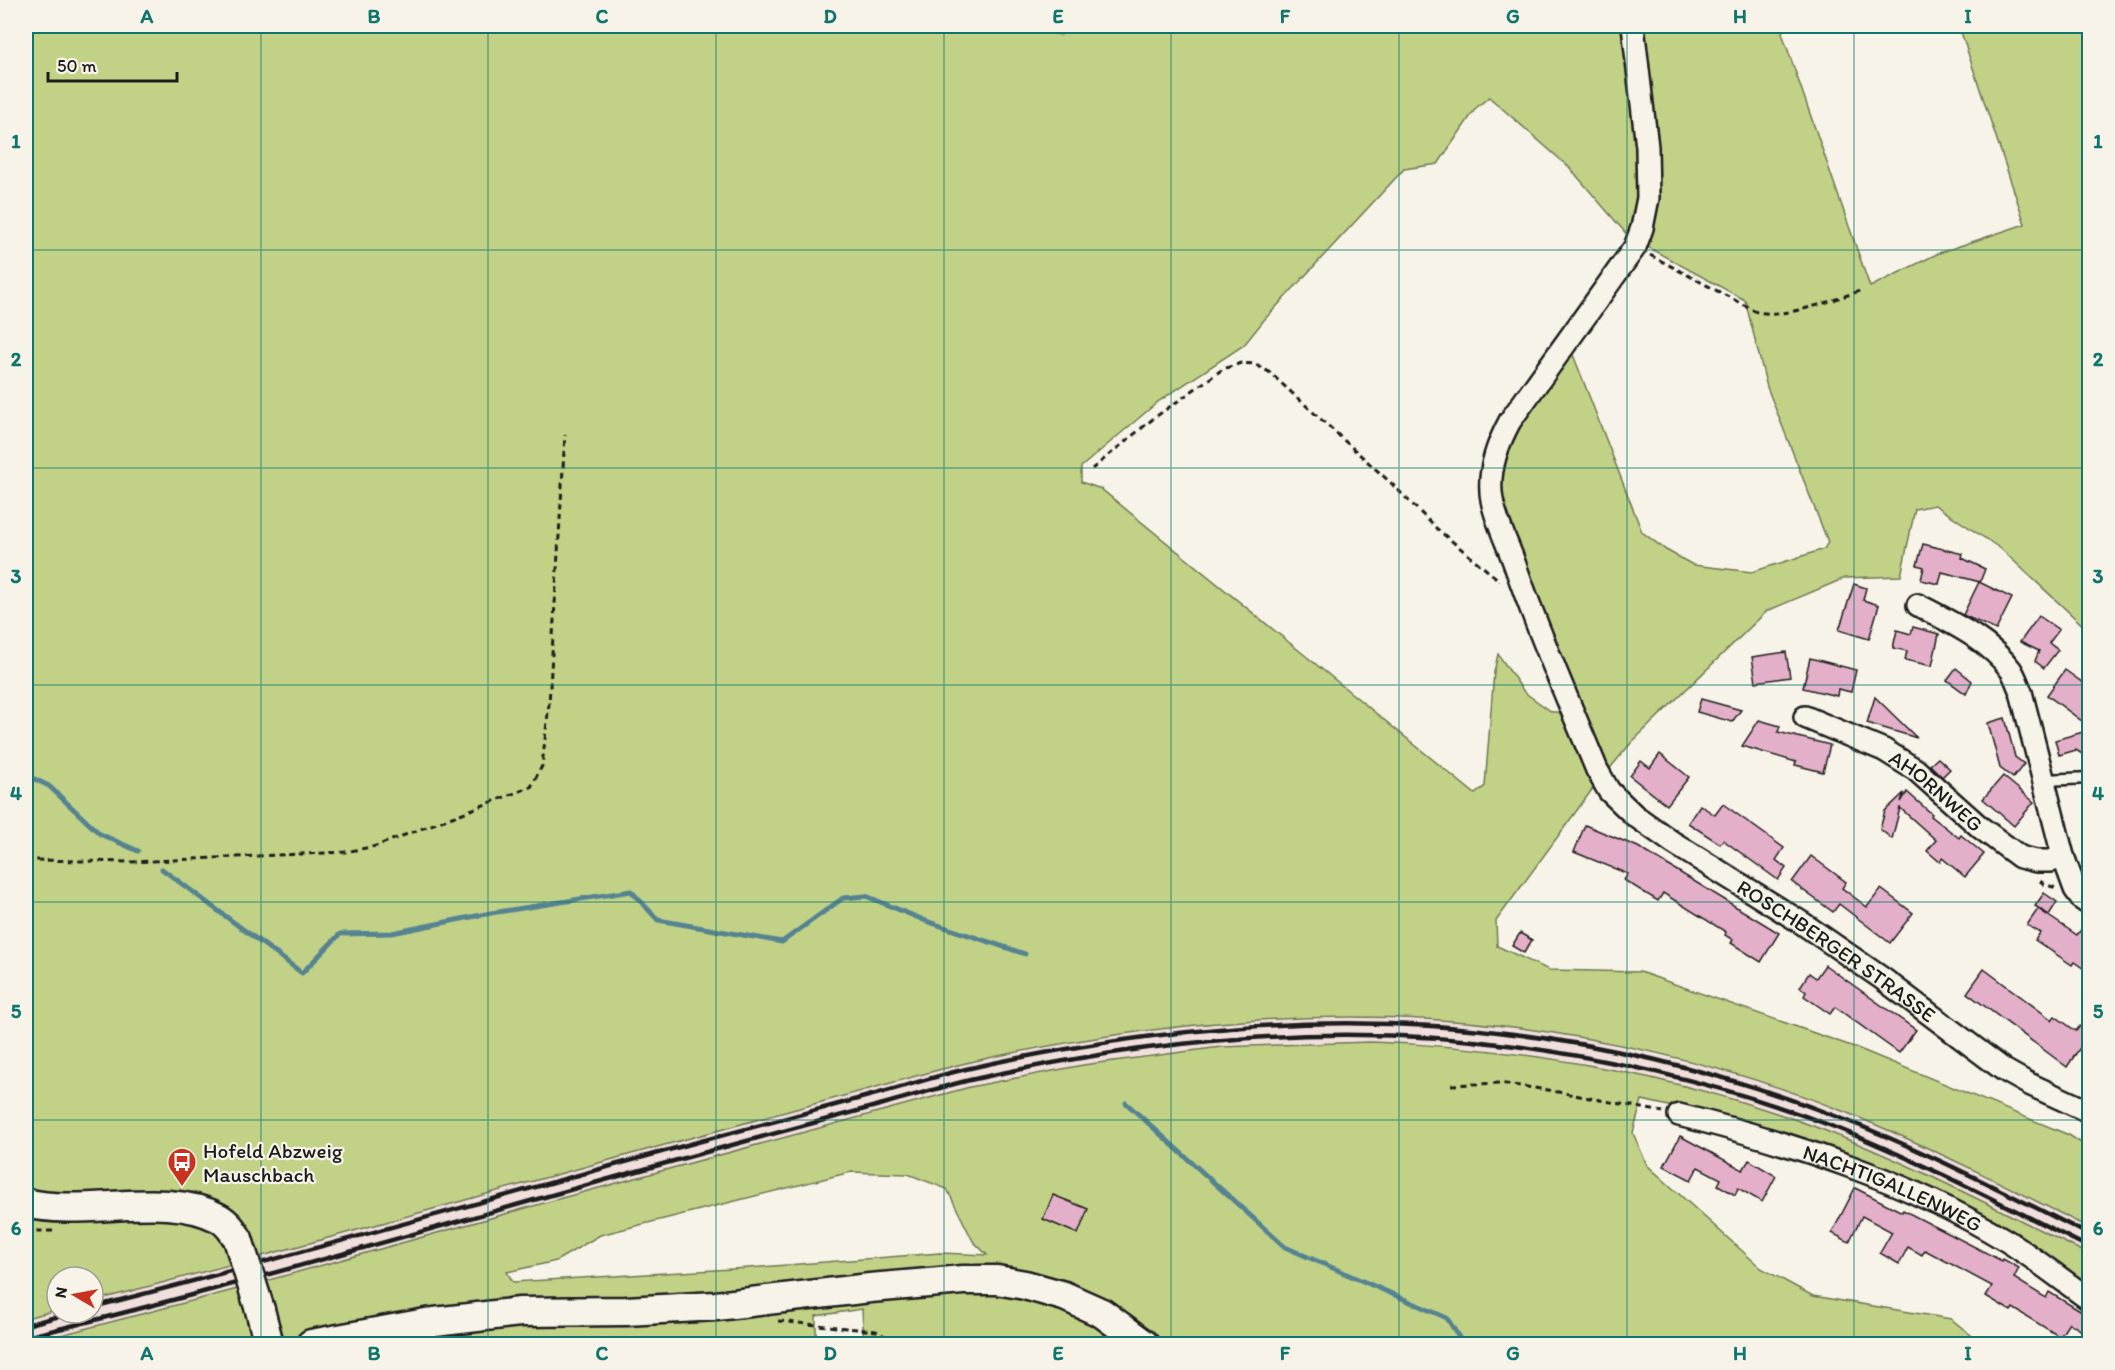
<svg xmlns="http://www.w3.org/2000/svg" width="2115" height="1370" font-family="Itim,sans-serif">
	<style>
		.built { fill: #f1dfde }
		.green { fill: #c1d287; stroke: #6e7752; stroke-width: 1.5; fill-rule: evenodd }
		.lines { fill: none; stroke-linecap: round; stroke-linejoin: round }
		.stream { stroke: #578391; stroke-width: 5 }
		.building { fill: #e4afc8; stroke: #1c1c1c; stroke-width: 1.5 }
		.service-casing { stroke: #1c1c1c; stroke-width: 15 }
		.minor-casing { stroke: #1c1c1c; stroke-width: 26 }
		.secondary-casing { stroke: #1c1c1c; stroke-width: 33 }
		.path { stroke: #1c1c1c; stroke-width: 3; stroke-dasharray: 6 4.5; stroke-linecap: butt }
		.service { stroke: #f7f3e8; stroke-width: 10 }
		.minor { stroke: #f7f3e8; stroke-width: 21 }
		.secondary { stroke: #f7f3e8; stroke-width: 28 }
		.rail { stroke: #1c1c1c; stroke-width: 4.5 }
		.secondary-bridge-casing { stroke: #1c1c1c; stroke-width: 33; stroke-linecap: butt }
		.secondary-bridge { stroke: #f7f3e8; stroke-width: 28 }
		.grid { fill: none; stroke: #0f766e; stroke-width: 1.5; stroke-opacity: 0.55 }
		.labels { text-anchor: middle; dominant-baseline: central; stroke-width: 4.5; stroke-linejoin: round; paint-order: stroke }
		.street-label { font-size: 21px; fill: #1c1c1c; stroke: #f7f3e8 }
		.poi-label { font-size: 21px; fill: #1c1c1c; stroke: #f7f3e8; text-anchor: start }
		.neatline { fill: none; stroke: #0f766e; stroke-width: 2 }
		.grid-label { font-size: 20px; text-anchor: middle; font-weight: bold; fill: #0f766e }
	</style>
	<rect width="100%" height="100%" fill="#f7f3e8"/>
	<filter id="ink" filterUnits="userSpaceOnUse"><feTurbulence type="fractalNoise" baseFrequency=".0167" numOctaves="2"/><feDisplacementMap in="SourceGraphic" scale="12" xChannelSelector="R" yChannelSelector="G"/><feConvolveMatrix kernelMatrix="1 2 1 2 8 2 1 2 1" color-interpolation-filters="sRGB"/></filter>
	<g filter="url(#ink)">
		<polygon class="built" points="1372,1017 1439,1020 1514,1027 1582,1038 1712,1068 1785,1090 1842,1111 1946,1156 2090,1228 2089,1255 1935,1178 1881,1154 1777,1113 1705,1091 1578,1062 1511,1052 1437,1044 1371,1042 1155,1054 1083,1065 970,1087 230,1291 26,1343 26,1318 57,1310 57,1313 93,1313 93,1301 223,1267 556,1174 965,1063 1079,1041 1219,1022"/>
		<g class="green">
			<path d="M26,26H1016L1061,35L1070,26H1785L1782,33L1870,287L1939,253L2025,224L1959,26H2089V631L2001,549L1935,505L1915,509L1901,576L1845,578L1767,611L1631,743L1591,791L1496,921L1497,946L1549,970L1640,972L1857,1048L2069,1135L2089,1148V1228C2009,1187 1929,1146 1845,1112C1740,1070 1626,1042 1513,1027C1331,1004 1144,1023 966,1063C936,1070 906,1079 876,1087C819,1103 762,1118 705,1134C501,1189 298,1248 93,1301V1277H57V1310L26,1318ZM1489,97L1570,168L1629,237L1745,300L1767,387L1828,542L1824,549L1752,572L1693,565L1666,550L1642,532L1572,352L1516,426L1501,469L1500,500L1579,712H1552L1524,692L1498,654L1494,672L1485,786L1475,794L1101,489L1081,482V467L1159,401L1244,345L1264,320L1404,169L1438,164L1476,108Z"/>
			<path d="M1371,1042C1510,1047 1644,1069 1776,1113C1885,1149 1987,1204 2090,1255L2089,1291L2010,1233L1713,1116L1642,1100L1633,1133L1647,1165L1761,1268L1813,1296L1951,1319L1982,1344H1713L1699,1338L1695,1344H864L862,1309L816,1316V1344H26L230,1291L562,1198L970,1087L1083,1065L1221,1047ZM851,1172L908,1174L947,1189L973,1241L987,1255L940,1253L749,1268L513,1282L507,1272L556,1261L600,1235Z"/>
		</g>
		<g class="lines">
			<g class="stream">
				<polyline points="26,775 49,786 100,834 138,851"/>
				<polyline points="162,869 302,973 340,934 392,933 491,913 631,891 658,920 782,942 843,898 866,896 926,921 1025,954"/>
				<polyline points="1126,1103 1285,1247 1447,1318 1463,1344"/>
			</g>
		</g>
		<g class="building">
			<polygon points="1923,544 1963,554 1962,558 1985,569 1980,582 1942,572 1939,584 1921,580 1924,567 1917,565"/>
			<polygon points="1979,582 2012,598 1996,630 1963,615"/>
			<polygon points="1854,584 1866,588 1863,600 1879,605 1869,639 1839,630"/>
			<polygon points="2039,616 2059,630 2049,643 2058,650 2044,668 2035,661 2039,651 2020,642"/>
			<polygon points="1913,627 1939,634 1932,666 1905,660 1907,651 1893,648 1897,630 1911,634"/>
			<polygon points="1786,652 1790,677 1756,682 1752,657"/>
			<polygon points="1810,658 1856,670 1851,692 1838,689 1837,696 1803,688"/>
			<polygon points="1956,668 1972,681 1966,694 1947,680"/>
			<polygon points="2065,670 2090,688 2090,727 2047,695"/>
			<polygon points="1875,697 1917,738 1867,723"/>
			<polygon points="1701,699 1741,710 1732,722 1697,712"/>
			<polygon points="2005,718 2015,757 2024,764 2013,778 2000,768 1988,723"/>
			<polygon points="1759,720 1780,726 1778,732 1830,745 1823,772 1795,765 1796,762 1742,746"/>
			<polygon points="2090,730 2090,759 2076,750 2059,755 2055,740"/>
			<polygon points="1660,754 1689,777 1667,805 1630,776 1641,761 1650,768"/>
			<polygon points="1938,758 1950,769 1942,777 1930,765"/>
			<polygon points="2003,776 2034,802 2014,826 1983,799"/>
			<polygon points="1907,792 1932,814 1931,816 1959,838 1961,835 1984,854 1965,877 1942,858 1940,862 1927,851 1936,840 1900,808 1892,839 1880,829 1885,811 1904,793 1901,802"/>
			<polygon points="1723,804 1784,848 1776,860 1786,868 1778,880 1723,840 1720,844 1688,823 1700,805 1715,815"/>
			<polygon points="1585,825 1638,847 1779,933 1761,962 1731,943 1733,940 1725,935 1726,932 1663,893 1658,901 1624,880 1628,874 1574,852"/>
			<polygon points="1811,856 1846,882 1842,888 1867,907 1881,889 1913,913 1890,943 1839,904 1833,912 1792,882"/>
			<polygon points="2044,893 2057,902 2049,915 2035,906"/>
			<polygon points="2038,909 2077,935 2090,918 2090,973 2074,962 2072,965 2035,940 2040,933 2027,925"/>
			<polygon points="1520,933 1532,940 1524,953 1512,946"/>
			<polygon points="1825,965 1916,1030 1899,1053 1835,1007 1830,1014 1804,996 1806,992 1800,987 1809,973 1816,978"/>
			<polygon points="1984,969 2052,1020 2055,1016 2076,1031 2080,1026 2090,1033 2067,1067 1967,993"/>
			<polygon points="1680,1136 1743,1170 1749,1160 1776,1176 1762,1202 1738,1188 1735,1195 1718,1185 1721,1179 1698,1167 1691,1180 1664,1166"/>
			<polygon points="1855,1188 1902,1212 1903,1210 2002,1261 2003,1259 2019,1268 2014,1278 2046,1298 2049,1292 2090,1317 2090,1336 2069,1323 2060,1337 2013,1308 2011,1311 1986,1296 1992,1286 1925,1250 1922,1255 1908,1247 1899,1264 1880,1253 1892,1232 1862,1216 1849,1242 1832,1233"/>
			<polygon points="1053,1195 1088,1209 1078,1234 1043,1219"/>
		</g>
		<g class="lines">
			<g class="service-casing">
				<polyline id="service" points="2044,780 2090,778"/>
			</g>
			<g class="minor-casing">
				<g id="minor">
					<path id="s1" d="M1633,26L1647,147L1648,198L1642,228L1635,247L1510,421C1497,445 1487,473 1492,500C1496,522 1508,544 1515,565C1539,635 1569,702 1597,770L1609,791L1634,815L1672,842L1802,923L1883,979L2004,1070L2029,1084L2090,1112"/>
					<path d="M1918,605C1950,622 1989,640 2011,670C2015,676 2018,685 2021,692L2063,856L2075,889L2083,900L2090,905"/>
					<path id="s2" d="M1805,717L1884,750L1916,770L1981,828L2020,857L2036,861H2051L2063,856"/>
					<path id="s3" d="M1679,1115C1792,1143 1907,1180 2007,1241C2036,1259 2062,1280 2090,1300"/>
				</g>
			</g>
			<g class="secondary-casing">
				<g id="secondary">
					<path d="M26,1203C86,1218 165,1189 219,1218C228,1223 233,1231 238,1239"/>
					<polyline points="260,1310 269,1344"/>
					<polyline points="311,1344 426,1323 520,1312 626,1311 716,1306 870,1288 963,1280 997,1280 1025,1285 1064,1296 1102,1313 1144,1344"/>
				</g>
			</g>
			<g class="path">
				<path d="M1650,255L1757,312C1791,318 1828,301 1860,291"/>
				<polyline points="1092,469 1154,418 1223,369 1241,363 1254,364 1269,372 1391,483 1436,528 1500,581"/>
				<polyline points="26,862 36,860 129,862 345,852 376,846 531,787 542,766 549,704 565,435"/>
				<polyline points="2040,881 2044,884 2056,888"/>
				<polyline points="1451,1085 1499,1083 1548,1090 1663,1112"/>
				<polyline points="26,1231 54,1231"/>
				<polyline points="778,1321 876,1331 898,1344"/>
			</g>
			<use href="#service" class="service"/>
			<use href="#minor" class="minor"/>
			<use href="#secondary" class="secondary"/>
			<g class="rail">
				<path d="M93,1307C298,1255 501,1196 705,1140C762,1125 819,1109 876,1094C906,1086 936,1076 966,1069C1143,1029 1333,1010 1514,1034C1623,1048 1732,1076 1835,1116C1923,1149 2006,1193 2090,1235"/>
				<polyline points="26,1325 71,1313"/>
				<path d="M26,1337C259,1281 489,1211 721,1148C776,1133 832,1118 887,1103C915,1095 942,1087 970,1080C1147,1040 1334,1021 1515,1046C1624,1061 1734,1088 1837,1128C1924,1163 2006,1206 2090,1248"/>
			</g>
			<g class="secondary-bridge-casing">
				<polyline id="secondary-bridge" points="238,1239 260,1310"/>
			</g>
			<use href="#secondary-bridge" class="secondary-bridge"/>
		</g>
	</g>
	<path class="grid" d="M261,26V1344M488,26V1344M716,26V1344M944,26V1344M1171,26V1344M1399,26V1344M1627,26V1344M1854,26V1344M26,250H2090M26,468H2090M26,685H2090M26,902H2090M26,1120H2090"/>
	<defs>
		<g id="bus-pin" transform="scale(1.5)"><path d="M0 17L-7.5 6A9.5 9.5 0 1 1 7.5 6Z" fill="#c8321e" stroke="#f7f3e8"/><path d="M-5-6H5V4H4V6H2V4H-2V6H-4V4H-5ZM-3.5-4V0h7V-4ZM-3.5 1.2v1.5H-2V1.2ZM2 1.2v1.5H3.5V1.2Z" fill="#fff"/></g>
	</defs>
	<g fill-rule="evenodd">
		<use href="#bus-pin" x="182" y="1162"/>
	</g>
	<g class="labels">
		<g class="street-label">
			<text stroke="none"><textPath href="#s2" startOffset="152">AHORNWEG</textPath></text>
			<text stroke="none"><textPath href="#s1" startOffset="1113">ROSCHBERGER STRASSE</textPath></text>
			<text stroke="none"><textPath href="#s3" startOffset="226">NACHTIGALLENWEG</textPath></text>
		</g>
		<g class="poi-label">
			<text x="203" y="1150">Hofeld Abzweig<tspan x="203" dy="24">Mauschbach</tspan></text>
		</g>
	</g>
	<rect width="2115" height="1370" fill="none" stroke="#f7f3e8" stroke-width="66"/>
	<g transform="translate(75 1295) rotate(280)"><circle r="28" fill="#f7f3e8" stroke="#9f9d96" stroke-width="1.5"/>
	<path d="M0-4.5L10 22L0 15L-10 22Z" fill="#c8321e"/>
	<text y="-9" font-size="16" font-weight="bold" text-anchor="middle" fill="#1c1c1c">N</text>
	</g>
	<path d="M48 72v9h129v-9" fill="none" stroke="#1c1c1c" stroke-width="3"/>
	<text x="57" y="72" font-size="18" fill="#1c1c1c" stroke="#f7f3e8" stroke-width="4.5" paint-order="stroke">50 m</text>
	<rect x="33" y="33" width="2049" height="1304" class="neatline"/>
	<g class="grid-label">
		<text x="147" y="23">A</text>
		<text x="374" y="23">B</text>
		<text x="602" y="23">C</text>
		<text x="830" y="23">D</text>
		<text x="1058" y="23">E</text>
		<text x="1285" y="23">F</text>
		<text x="1513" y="23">G</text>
		<text x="1740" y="23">H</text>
		<text x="1968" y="23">I</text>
		<text x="16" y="148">1</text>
		<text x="2098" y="148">1</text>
		<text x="16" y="366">2</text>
		<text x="2098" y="366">2</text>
		<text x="16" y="583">3</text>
		<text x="2098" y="583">3</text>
		<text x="16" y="800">4</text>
		<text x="2098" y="800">4</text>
		<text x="16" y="1018">5</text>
		<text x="2098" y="1018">5</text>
		<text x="16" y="1235">6</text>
		<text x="2098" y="1235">6</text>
		<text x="147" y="1360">A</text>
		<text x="374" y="1360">B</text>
		<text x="602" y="1360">C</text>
		<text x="830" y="1360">D</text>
		<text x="1058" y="1360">E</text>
		<text x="1285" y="1360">F</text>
		<text x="1513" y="1360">G</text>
		<text x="1740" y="1360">H</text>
		<text x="1968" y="1360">I</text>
	</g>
</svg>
